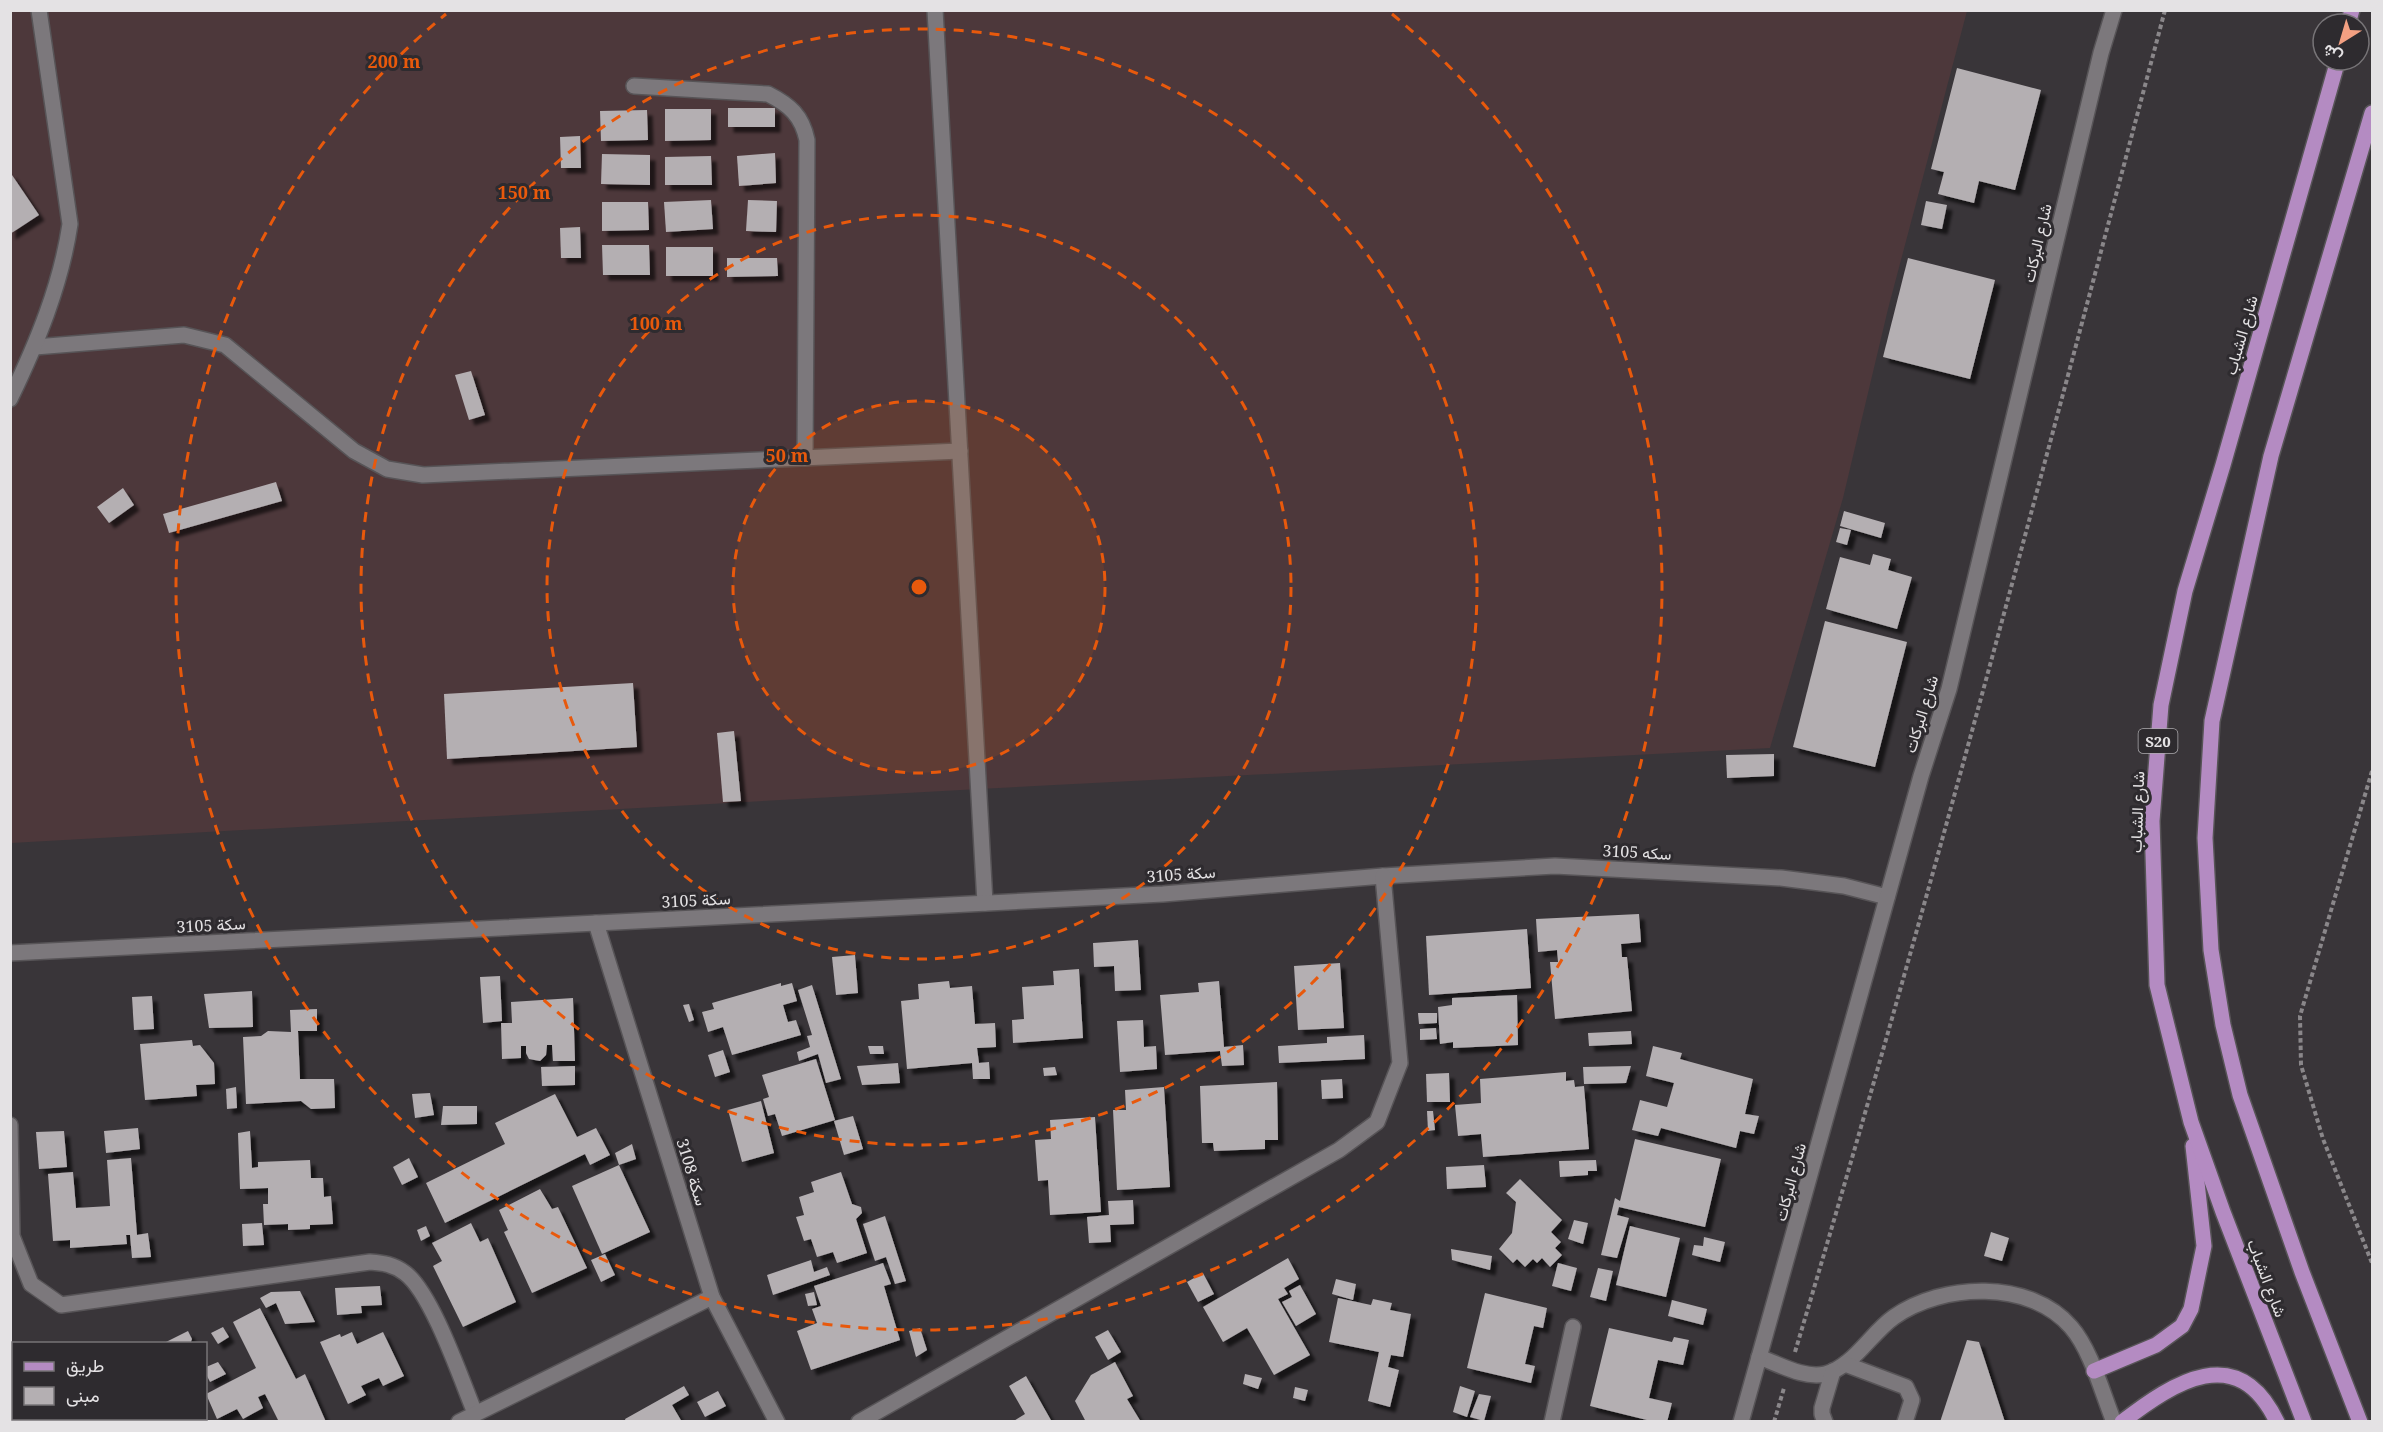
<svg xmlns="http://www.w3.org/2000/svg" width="2383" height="1432" font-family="'Noto Serif',Vazirmatn,serif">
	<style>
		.education { fill: #4d383b }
		.building { fill: #b4afb2; filter: url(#shadow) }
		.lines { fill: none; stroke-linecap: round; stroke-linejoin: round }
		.minor-casing { stroke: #575457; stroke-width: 18 }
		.major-casing { stroke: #575457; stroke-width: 18 }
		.path { stroke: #8a878a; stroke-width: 4; stroke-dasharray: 4.5 3; stroke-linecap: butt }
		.minor { stroke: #7c787c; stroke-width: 15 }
		.major { stroke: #b48bc2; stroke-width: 15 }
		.ring { fill: none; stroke: #e8590c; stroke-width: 3; stroke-dasharray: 10 8 }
		.labels { text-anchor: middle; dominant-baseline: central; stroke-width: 6; stroke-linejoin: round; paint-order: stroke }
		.shield { fill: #2e2b2f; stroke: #adabae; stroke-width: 1.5 }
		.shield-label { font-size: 15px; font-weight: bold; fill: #e4e2e4 }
		.street-label { font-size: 16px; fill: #e4e2e4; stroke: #2e2b2f }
		.centre { fill: #e8590c; stroke: #2e2b2f; stroke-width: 3 }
		.ring-label { font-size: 18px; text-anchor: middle; font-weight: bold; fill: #e8590c; stroke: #2e2b2f; stroke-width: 6; stroke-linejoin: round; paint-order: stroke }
	</style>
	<defs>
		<filter id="shadow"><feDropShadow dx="5.5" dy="5.5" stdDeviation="1.5" flood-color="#0009"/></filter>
	</defs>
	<rect width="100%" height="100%" fill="#393539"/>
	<polygon class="education" points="11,11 1967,11 1888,309 1843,498 1770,748 979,789 11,843"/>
	<g class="building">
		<polygon points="1957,68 2041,90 2015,190 1979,181 1974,203 1938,194 1944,172 1931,169"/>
		<rect x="728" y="108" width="47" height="19"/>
		<polygon points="665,109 711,109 711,140 665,141"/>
		<polygon points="647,110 648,140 601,141 600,111"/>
		<polygon points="580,136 581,168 561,168 560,137"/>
		<polygon points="775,153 776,183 739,186 737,156"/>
		<polygon points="602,154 650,155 650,185 601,184"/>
		<polygon points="711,156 712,185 665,185 665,157"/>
		<polygon points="10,172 39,215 10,234"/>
		<polygon points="711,200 713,229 666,232 664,202"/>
		<polygon points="748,200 777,201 776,232 746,231"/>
		<polygon points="1926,201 1947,205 1942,229 1921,225"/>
		<polygon points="602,202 648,202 649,230 602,231"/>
		<polygon points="580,227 581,258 561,258 560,228"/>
		<polygon points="602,245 649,245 650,275 603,275"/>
		<rect x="666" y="247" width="47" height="29"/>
		<polygon points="727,258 777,258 778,276 727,277"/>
		<polygon points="1908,258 1995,280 1970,379 1883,357"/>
		<polygon points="471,371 485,415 469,420 455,375"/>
		<polygon points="276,482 282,501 169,533 163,514"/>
		<polygon points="123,488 134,505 109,523 97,507"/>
		<polygon points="1844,511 1885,523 1881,538 1840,526"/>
		<polygon points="1840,528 1851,530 1847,545 1836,542"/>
		<polygon points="1873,554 1891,559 1888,570 1912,577 1897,629 1826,609 1840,557 1870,565"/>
		<polygon points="1825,621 1907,642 1875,767 1793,747"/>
		<polygon points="633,683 637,747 447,759 444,694"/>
		<polygon points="734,731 741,801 723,802 717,733"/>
		<polygon points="1774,754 1774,776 1727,778 1726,755"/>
		<polygon points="1639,914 1641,942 1621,944 1622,957 1627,957 1632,1011 1555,1019 1550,962 1558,962 1557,950 1538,952 1536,919"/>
		<polygon points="1527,929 1531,988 1429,995 1426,936"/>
		<polygon points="1138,940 1141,990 1115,991 1114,966 1094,967 1093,943"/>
		<polygon points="855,955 858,993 836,995 832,957"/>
		<polygon points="1340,963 1344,1028 1298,1030 1294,966"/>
		<polygon points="1079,969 1083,1038 1013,1043 1012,1020 1024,1019 1022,987 1054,985 1053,971"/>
		<polygon points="500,976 502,1021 483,1023 480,977"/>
		<polygon points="949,981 950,988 972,986 975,1024 995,1023 996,1047 977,1048 979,1063 989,1062 990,1079 973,1079 972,1063 907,1069 901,1001 919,999 918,984"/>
		<polygon points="1219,981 1224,1047 1243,1045 1244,1065 1222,1066 1220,1051 1165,1055 1160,995 1199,992 1198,983"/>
		<polygon points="781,983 781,986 792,983 797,1001 783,1005 788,1022 796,1020 801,1035 732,1055 723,1027 708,1032 702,1012 714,1009 712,1003"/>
		<polygon points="812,985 841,1079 826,1083 818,1054 799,1061 797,1052 810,1047 807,1036 812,1035 798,990"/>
		<polygon points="252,991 253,1027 209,1028 204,994"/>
		<polygon points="1517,995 1518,1045 1453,1048 1453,1042 1440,1044 1438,1007 1452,1005 1452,998"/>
		<polygon points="152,996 154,1029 134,1030 132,997"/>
		<polygon points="573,998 575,1061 553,1061 552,1045 547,1045 546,1055 540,1061 529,1059 526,1053 526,1046 521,1046 521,1058 502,1059 501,1023 512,1023 511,1002"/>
		<polygon points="689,1004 694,1020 689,1022 683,1005"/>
		<polygon points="317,1009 317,1031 298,1031 300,1079 334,1079 335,1108 311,1109 301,1101 246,1104 243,1037 261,1036 268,1031 291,1032 290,1010"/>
		<polygon points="1418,1013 1437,1013 1437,1023 1419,1024"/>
		<polygon points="1143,1020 1144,1047 1156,1046 1157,1069 1120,1072 1117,1021"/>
		<polygon points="1436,1028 1437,1039 1420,1040 1420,1029"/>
		<polygon points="1631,1031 1632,1044 1589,1046 1588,1033"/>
		<polygon points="1364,1035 1365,1059 1279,1063 1278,1046 1327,1043 1327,1037"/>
		<polygon points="192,1040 193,1046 200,1045 214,1063 215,1084 196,1085 197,1096 145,1100 140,1044"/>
		<polygon points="868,1046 883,1046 884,1054 870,1054"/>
		<polygon points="1653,1046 1682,1053 1680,1059 1753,1079 1745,1114 1759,1116 1754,1134 1740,1131 1736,1148 1661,1128 1658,1136 1632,1130 1640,1100 1667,1107 1674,1083 1646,1076"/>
		<polygon points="723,1050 730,1072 715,1077 708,1055"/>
		<polygon points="816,1059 835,1120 782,1136 775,1114 768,1116 763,1099 769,1097 762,1075"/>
		<polygon points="898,1063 900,1083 862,1085 857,1066"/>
		<polygon points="575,1066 575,1085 542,1086 541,1067"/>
		<polygon points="1631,1066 1626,1083 1584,1084 1583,1067"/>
		<polygon points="1055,1067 1057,1075 1044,1076 1043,1068"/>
		<polygon points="1566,1072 1566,1081 1574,1080 1575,1087 1584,1086 1589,1149 1483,1157 1481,1134 1458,1136 1455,1105 1481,1103 1480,1079"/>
		<polygon points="1449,1073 1450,1102 1427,1102 1426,1074"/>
		<polygon points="1342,1079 1343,1098 1322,1099 1321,1080"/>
		<polygon points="1277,1082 1278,1140 1265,1140 1265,1149 1214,1151 1213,1143 1202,1143 1200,1086"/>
		<polygon points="236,1087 237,1108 227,1109 226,1089"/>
		<polygon points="1164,1087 1170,1187 1117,1190 1113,1110 1126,1110 1125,1090"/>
		<polygon points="430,1093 434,1115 415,1118 412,1094"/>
		<polygon points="555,1094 577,1137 596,1128 610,1155 590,1165 585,1154 445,1223 426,1183 505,1144 495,1123"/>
		<polygon points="761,1101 774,1153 742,1162 728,1110"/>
		<polygon points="443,1106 477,1106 477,1124 441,1125"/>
		<polygon points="1427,1111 1433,1111 1435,1130 1428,1131"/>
		<polygon points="853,1116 863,1149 844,1155 834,1121"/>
		<polygon points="1095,1117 1101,1212 1050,1215 1048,1180 1038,1181 1035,1140 1051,1139 1050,1120"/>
		<polygon points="138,1128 140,1149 106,1153 104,1131"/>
		<polygon points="64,1131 67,1167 39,1169 36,1132"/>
		<polygon points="250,1131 252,1168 258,1167 258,1162 310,1160 311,1178 323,1178 324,1197 331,1196 333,1224 310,1225 310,1229 288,1230 288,1224 264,1225 263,1204 268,1204 268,1188 240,1189 238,1133"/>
		<polygon points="1635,1139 1721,1159 1705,1227 1619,1207 1617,1215 1629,1218 1617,1258 1601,1255 1615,1198 1620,1201"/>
		<polygon points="632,1144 636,1159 619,1165 615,1153"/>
		<polygon points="131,1158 137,1235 148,1233 151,1257 132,1258 130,1235 126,1235 127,1244 70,1248 70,1240 53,1241 48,1174 73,1172 76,1208 110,1206 107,1160"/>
		<polygon points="409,1158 418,1177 402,1185 393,1167"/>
		<polygon points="1596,1160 1597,1171 1588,1171 1588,1175 1560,1177 1559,1161"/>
		<polygon points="619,1165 650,1232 602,1254 572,1186"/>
		<polygon points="1484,1165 1486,1187 1447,1189 1446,1167"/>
		<polygon points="841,1172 852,1204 861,1207 862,1213 856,1219 867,1253 837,1263 833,1252 817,1257 811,1239 804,1241 796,1217 804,1215 799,1197 814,1192 811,1182"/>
		<polygon points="1520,1179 1562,1220 1551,1232 1561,1242 1555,1248 1562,1255 1550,1267 1542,1258 1537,1263 1533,1259 1525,1267 1517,1259 1513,1263 1499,1249 1512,1233 1516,1202 1506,1193"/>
		<polygon points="540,1189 552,1209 558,1207 587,1268 532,1293 504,1232 508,1230 499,1210"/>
		<polygon points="1133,1200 1134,1224 1110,1225 1111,1242 1089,1243 1087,1217 1109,1215 1108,1201"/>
		<polygon points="885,1216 906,1281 895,1284 886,1257 875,1261 863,1224"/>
		<polygon points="1574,1220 1588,1223 1583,1244 1568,1239"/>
		<polygon points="262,1223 264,1245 243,1246 242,1224"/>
		<polygon points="471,1223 480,1242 488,1238 516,1302 463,1327 433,1266 442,1261 432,1243"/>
		<polygon points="426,1226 430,1236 421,1241 417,1230"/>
		<polygon points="1630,1226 1680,1238 1666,1297 1616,1285"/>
		<polygon points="1991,1232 2009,1238 2002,1261 1984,1256"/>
		<polygon points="1704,1237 1725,1242 1720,1262 1692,1255 1694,1245 1703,1246"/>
		<polygon points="1451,1249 1492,1256 1490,1270 1452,1260"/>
		<polygon points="605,1254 615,1275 601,1282 591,1260"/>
		<polygon points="1288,1258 1299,1279 1284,1288 1288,1294 1278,1299 1310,1355 1274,1375 1247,1328 1223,1342 1203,1307"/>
		<polygon points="811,1260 814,1272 827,1267 830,1275 773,1295 767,1275"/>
		<polygon points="883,1263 891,1284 884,1286 900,1340 811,1370 797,1331 817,1323 812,1309 821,1306 814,1286"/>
		<polygon points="1558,1263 1577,1268 1571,1291 1552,1286"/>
		<polygon points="1598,1268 1613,1271 1606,1301 1590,1297"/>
		<polygon points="1203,1273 1214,1294 1198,1302 1187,1282"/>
		<polygon points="1336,1279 1356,1284 1353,1300 1332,1294"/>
		<polygon points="1300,1285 1316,1314 1296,1326 1282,1302 1292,1297 1289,1291"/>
		<polygon points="380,1286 382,1305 361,1306 362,1313 337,1315 335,1288"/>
		<polygon points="300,1291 315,1322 285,1324 276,1303 266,1308 260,1298 271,1292"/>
		<polygon points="814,1292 817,1305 808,1306 805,1294"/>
		<polygon points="1485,1293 1547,1308 1543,1328 1534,1326 1525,1364 1535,1366 1531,1383 1467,1368"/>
		<polygon points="1338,1298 1371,1305 1373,1299 1392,1303 1390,1310 1411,1314 1403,1357 1391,1355 1388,1367 1399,1370 1390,1407 1368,1401 1379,1352 1329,1342"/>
		<polygon points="1672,1300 1707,1309 1703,1325 1668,1316"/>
		<polygon points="260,1308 296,1379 305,1374 326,1422 279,1422 265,1394 258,1397 263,1408 243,1419 237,1409 217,1419 206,1394 256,1368 233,1322"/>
		<polygon points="223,1327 229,1337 218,1344 211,1333"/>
		<polygon points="920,1328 927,1350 916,1357 909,1331"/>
		<polygon points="1609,1328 1672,1342 1674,1337 1689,1340 1683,1365 1658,1360 1649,1398 1672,1403 1667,1422 1655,1422 1590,1406"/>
		<polygon points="1108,1330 1121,1352 1108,1360 1095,1337"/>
		<polygon points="188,1331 192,1339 190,1344 162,1344"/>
		<polygon points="352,1332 357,1344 383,1332 404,1376 383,1386 379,1378 361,1386 366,1395 348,1404 320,1342 340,1334 341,1337"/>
		<polygon points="1967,1340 1979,1342 2005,1422 1940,1422"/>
		<polygon points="218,1362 226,1374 210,1382 206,1374 206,1367"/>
		<polygon points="1115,1362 1133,1396 1127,1399 1141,1422 1086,1422 1075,1401 1091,1375"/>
		<polygon points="14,1371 14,1418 35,1418 37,1422 10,1422 10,1372"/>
		<polygon points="1245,1374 1262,1378 1258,1389 1243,1384"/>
		<polygon points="1026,1376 1052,1422 1012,1422 1025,1414 1009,1386"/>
		<polygon points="684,1386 689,1395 672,1405 682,1422 626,1422 625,1419"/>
		<polygon points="1460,1386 1475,1391 1467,1417 1453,1412"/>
		<polygon points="1295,1387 1308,1390 1305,1401 1293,1398"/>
		<polygon points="718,1391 726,1406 705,1417 697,1402"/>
		<polygon points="1479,1394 1491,1396 1484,1421 1470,1417"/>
	</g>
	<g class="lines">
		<g class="minor-casing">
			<g id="minor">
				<polyline points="935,10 985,903"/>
				<path d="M634,86L768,94C790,105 802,116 807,140L805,458"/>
				<polyline points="35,347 184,335 225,345 354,451 387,469 423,475 960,451"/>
				<path d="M10,399C37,343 61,285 70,224L39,10"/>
				<polyline points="596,923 712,1297 777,1422"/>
				<polyline points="10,953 1163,894 1383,876 1555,866 1781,878 1844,886 1887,897"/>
				<path d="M10,1125L12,1236L31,1284L61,1305L370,1262C383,1263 393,1264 405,1273C432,1293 461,1379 475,1413"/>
				<path d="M1759,1357C1779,1364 1804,1379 1825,1374C1853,1367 1871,1333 1894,1317C1942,1283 2030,1279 2071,1327C2091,1350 2102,1392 2114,1422"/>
				<polyline points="1845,1364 1906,1387 1912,1400 1905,1422"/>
				<polyline points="459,1422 712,1297"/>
				<polyline points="859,1422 1339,1150 1377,1122 1400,1063 1383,876"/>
				<polyline points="1552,1422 1573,1327"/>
				<polyline points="1741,1422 1921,776 1949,689 2101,53 2114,10"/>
				<polyline points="1825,1422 1822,1414 1822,1408 1833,1371"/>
			</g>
		</g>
		<g class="major-casing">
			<g id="major">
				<polyline points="2348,24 2352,10"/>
				<polyline points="2094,1371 2156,1345 2182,1326 2191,1309 2204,1246 2193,1146"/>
				<path d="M2122,1422C2174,1382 2238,1340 2277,1422"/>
				<polyline points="2304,1422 2223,1212 2191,1122 2157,985 2152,821 2161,705 2185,591 2223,465 2338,60"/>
				<polyline points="2360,1422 2302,1272 2240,1095 2223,1025 2211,950 2205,838 2212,721 2271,456 2372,113"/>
			</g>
		</g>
		<g class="path">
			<polyline points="2372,771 2300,1016 2301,1065 2323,1139 2372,1263"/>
			<path d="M1795,1352C1928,907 2046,459 2165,10"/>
			<polyline points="1774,1422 1784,1388"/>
		</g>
		<use href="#minor" class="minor"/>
		<use href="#major" class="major"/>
	</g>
	<circle cx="919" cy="587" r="186" fill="#e8590c" fill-opacity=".12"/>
	<g class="ring">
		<circle cx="919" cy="587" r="186"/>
		<circle cx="919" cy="587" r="372"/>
		<circle cx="919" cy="587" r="558"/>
		<path d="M1392 14A743 743 0 1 1 446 14"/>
	</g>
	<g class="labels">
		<rect class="shield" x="2138.5" y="729" width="39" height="24" rx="4.5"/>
		<g class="shield-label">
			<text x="2158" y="741">S20</text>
		</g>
		<g class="street-label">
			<text transform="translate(2037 243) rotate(-77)">شارع البركات</text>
			<text transform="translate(2241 335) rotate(-74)">شارع الشباب</text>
			<text transform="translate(1921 714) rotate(-73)">شارع البركات</text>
			<text transform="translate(2137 812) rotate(-88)">شارع الشباب</text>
			<text transform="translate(1637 852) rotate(3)">سكه 3105</text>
			<text transform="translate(1181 874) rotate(-4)">سكة 3105</text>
			<text transform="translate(696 900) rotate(-3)">سكة 3105</text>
			<text transform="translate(211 925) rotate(-3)">سكة 3105</text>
			<text transform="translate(692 1172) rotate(73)">سكة 3108</text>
			<text transform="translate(1790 1182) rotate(-75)">شارع البركات</text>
			<text transform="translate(2267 1278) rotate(69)">شارع الشباب</text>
		</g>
	</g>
	<circle cx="919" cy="587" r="9" class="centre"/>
	<g class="ring-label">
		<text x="394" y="68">200 m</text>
		<text x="524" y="199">150 m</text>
		<text x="656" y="330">100 m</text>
		<text x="787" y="462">50 m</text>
	</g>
	<rect width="2383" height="1432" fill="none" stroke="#e4e2e4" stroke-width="24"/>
	<rect x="12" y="1342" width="195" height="78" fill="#2e2b2f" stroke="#777477" stroke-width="1.5"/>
	<rect x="24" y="1362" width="30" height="9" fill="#b48bc2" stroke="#777477" stroke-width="1.5"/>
	<text x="66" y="1372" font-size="18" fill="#e4e2e4">طريق</text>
	<rect x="24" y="1387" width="30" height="18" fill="#b4afb2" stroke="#777477" stroke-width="1.5"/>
	<text x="66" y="1402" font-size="18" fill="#e4e2e4">مبنى</text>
	<g transform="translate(2341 42) rotate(217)"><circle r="28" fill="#2e2b2f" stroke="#777477" stroke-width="1.5"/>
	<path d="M0-4.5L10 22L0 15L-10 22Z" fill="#f3a082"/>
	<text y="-9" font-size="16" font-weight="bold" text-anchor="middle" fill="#e4e2e4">ش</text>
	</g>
</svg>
